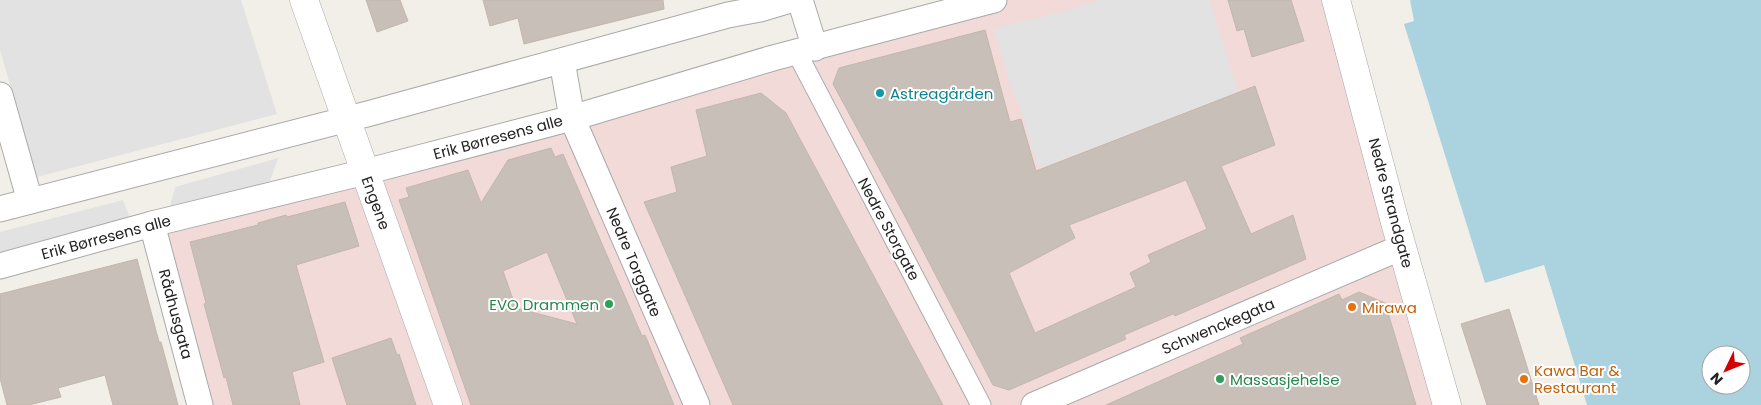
<svg xmlns="http://www.w3.org/2000/svg" width="1761" height="405" font-family="Poppins,sans-serif">
	<style>
		.commercial { fill: #f2dad9 }
		.parking { fill: #e2e2e2 }
		.water { fill: #aad3df; fill-rule: evenodd }
		.building { fill: #c7bfb8; stroke: #c4b6ab; fill-rule: evenodd }
		.lines { fill: none; stroke-linecap: round; stroke-linejoin: round }
		.pedestrian-casing { stroke: #a9a9a9; stroke-width: 21 }
		.minor-casing { stroke: #a9a9a9; stroke-width: 27 }
		.tertiary-casing { stroke: #a9a9a9; stroke-width: 29 }
		.pedestrian { stroke: #fff; stroke-width: 19 }
		.minor { stroke: #fff; stroke-width: 25 }
		.tertiary { stroke: #fff; stroke-width: 28 }
		.culture-dot { fill: #0f9aa8; stroke: #fff; stroke-width: 2 }
		.leisure-dot { fill: #2e9e5b; stroke: #fff; stroke-width: 2 }
		.food-dot { fill: #e8710a; stroke: #fff; stroke-width: 2 }
		.labels { text-anchor: middle; dominant-baseline: central; stroke-width: 4; stroke-linejoin: round; paint-order: stroke }
		.culture-label { font-size: 15px; fill: #0d838f; stroke: #fff; text-anchor: start }
		.street-label { font-size: 15px; fill: #222; stroke: #fff }
		.leisure-label { font-size: 15px; fill: #27864d; stroke: #fff; text-anchor: end }
		.food-label { font-size: 15px; fill: #c56008; stroke: #fff; text-anchor: start }
	</style>
	<rect width="100%" height="100%" fill="#f2efe9"/>
	<polygon class="commercial" points="994,0 1337,0 1438,405 200,405 152,224"/>
	<g class="parking">
		<polygon points="0,0 241,0 277,114 37,177 0,50"/>
		<polygon points="1099,0 1209,0 1238,92 1049,165 1037,165 1022,113 1010,84 994,28 1050,15"/>
		<polygon points="278,158 270,181 170,206 175,187"/>
		<polygon points="123,200 130,218 0,253 0,232"/>
	</g>
	<path class="water" d="M1410,0H1761V405H1587L1544,265L1485,283L1404,24L1414,21ZM1711,355H1741V385H1711Z"/>
	<g class="building">
		<polygon points="366,0 400,0 408,21 377,32"/>
		<polygon points="483,0 663,0 664,9 524,44 518,18 490,26"/>
		<polygon points="1228,0 1291,0 1304,41 1252,57 1244,29 1237,31"/>
		<path d="M985,30L1010,122L1021,119L1036,171L1255,86L1275,145L1221,166L1251,234L1293,215L1306,259L1175,316L1173,314L1124,335L1126,339L1009,390L993,385L907,220L833,84L839,68ZM1186,180L1207,229L1148,255L1151,262L1130,273L1136,287L1035,333L1009,273L1075,238L1069,225Z"/>
		<polygon points="761,93 786,113 943,405 733,405 644,202 677,192 671,167 707,156 696,110"/>
		<path d="M551,148L555,157L563,154L642,336L645,335L674,405H471L399,200L409,197L406,188L468,170L481,203L508,160ZM547,252L577,324L516,308L503,271Z"/>
		<polygon points="345,202 359,246 296,265 324,362 292,372 300,405 233,405 226,377 224,378 204,304 206,303 190,242 258,225 258,223 286,215 287,217"/>
		<polygon points="137,259 159,342 161,342 178,405 113,405 105,375 58,388 61,397 29,405 7,405 0,378 0,294"/>
		<polygon points="1359,292 1385,303 1416,405 1106,405 1243,344 1240,338 1339,294 1342,300"/>
		<polygon points="1509,309 1539,405 1487,405 1461,324"/>
		<polygon points="391,338 397,355 399,354 416,405 347,405 332,358"/>
	</g>
	<g class="lines">
		<g class="pedestrian-casing">
			<polyline id="pedestrian" points="797,53 981,405"/>
		</g>
		<g class="minor-casing">
			<g id="minor">
				<polyline points="800,0 815,48"/>
				<polyline points="562,61 572,118 697,405"/>
				<polyline points="0,95 30,201"/>
				<polyline points="0,209 371,113 728,15 760,9 790,0"/>
				<polyline points="152,224 200,405"/>
				<polyline points="0,266 152,224 365,172 572,118 773,58 994,0"/>
				<polyline points="1034,405 1402,247"/>
			</g>
		</g>
		<g class="tertiary-casing">
			<g id="tertiary">
				<polyline points="304,0 448,405"/>
				<polyline points="1336,0 1396,226 1447,405"/>
			</g>
		</g>
		<use href="#pedestrian" class="pedestrian"/>
		<use href="#minor" class="minor"/>
		<use href="#tertiary" class="tertiary"/>
	</g>
	<circle class="culture-dot" cx="880" cy="93" r="5"/>
	<g class="leisure-dot">
		<circle cx="609" cy="304" r="5"/>
		<circle cx="1220" cy="379" r="5"/>
	</g>
	<g class="food-dot">
		<circle cx="1352" cy="307" r="5"/>
		<circle cx="1524" cy="379" r="5"/>
	</g>
	<g class="labels">
		<g class="culture-label">
			<text x="890" y="93">Astreagården</text>
		</g>
		<g class="street-label">
			<text transform="translate(498 137) rotate(-15)">Erik Børresens alle</text>
			<text transform="translate(376 203) rotate(70)">Engene</text>
			<text transform="translate(1391 203) rotate(75)">Nedre Strandgate</text>
			<text transform="translate(889 229) rotate(62)">Nedre Storgate</text>
			<text transform="translate(106 237) rotate(-15)">Erik Børresens alle</text>
			<text transform="translate(634 262) rotate(67)">Nedre Torggate</text>
			<text transform="translate(176 314) rotate(75)">Rådhusgata</text>
			<text transform="translate(1218 326) rotate(-23)">Schwenckegata</text>
		</g>
		<g class="leisure-label">
			<text x="599" y="304">EVO Drammen</text>
			<text x="1230" y="379" text-anchor="start">Massasjehelse</text>
		</g>
		<g class="food-label">
			<text x="1362" y="307">Mirawa</text>
			<text x="1534" y="370">Kawa Bar &amp;<tspan x="1534" dy="17">Restaurant</tspan></text>
		</g>
	</g>
	<g transform="translate(1726 370) rotate(227)"><circle r="24" fill="#ffffff" stroke="#a7a7a7"/>
	<path d="M0-4L9 19L0 12L-9 19Z" fill="#d40000"/>
	<text y="-8" font-size="14" font-weight="bold" text-anchor="middle" fill="#222222">N</text>
	</g>
</svg>
